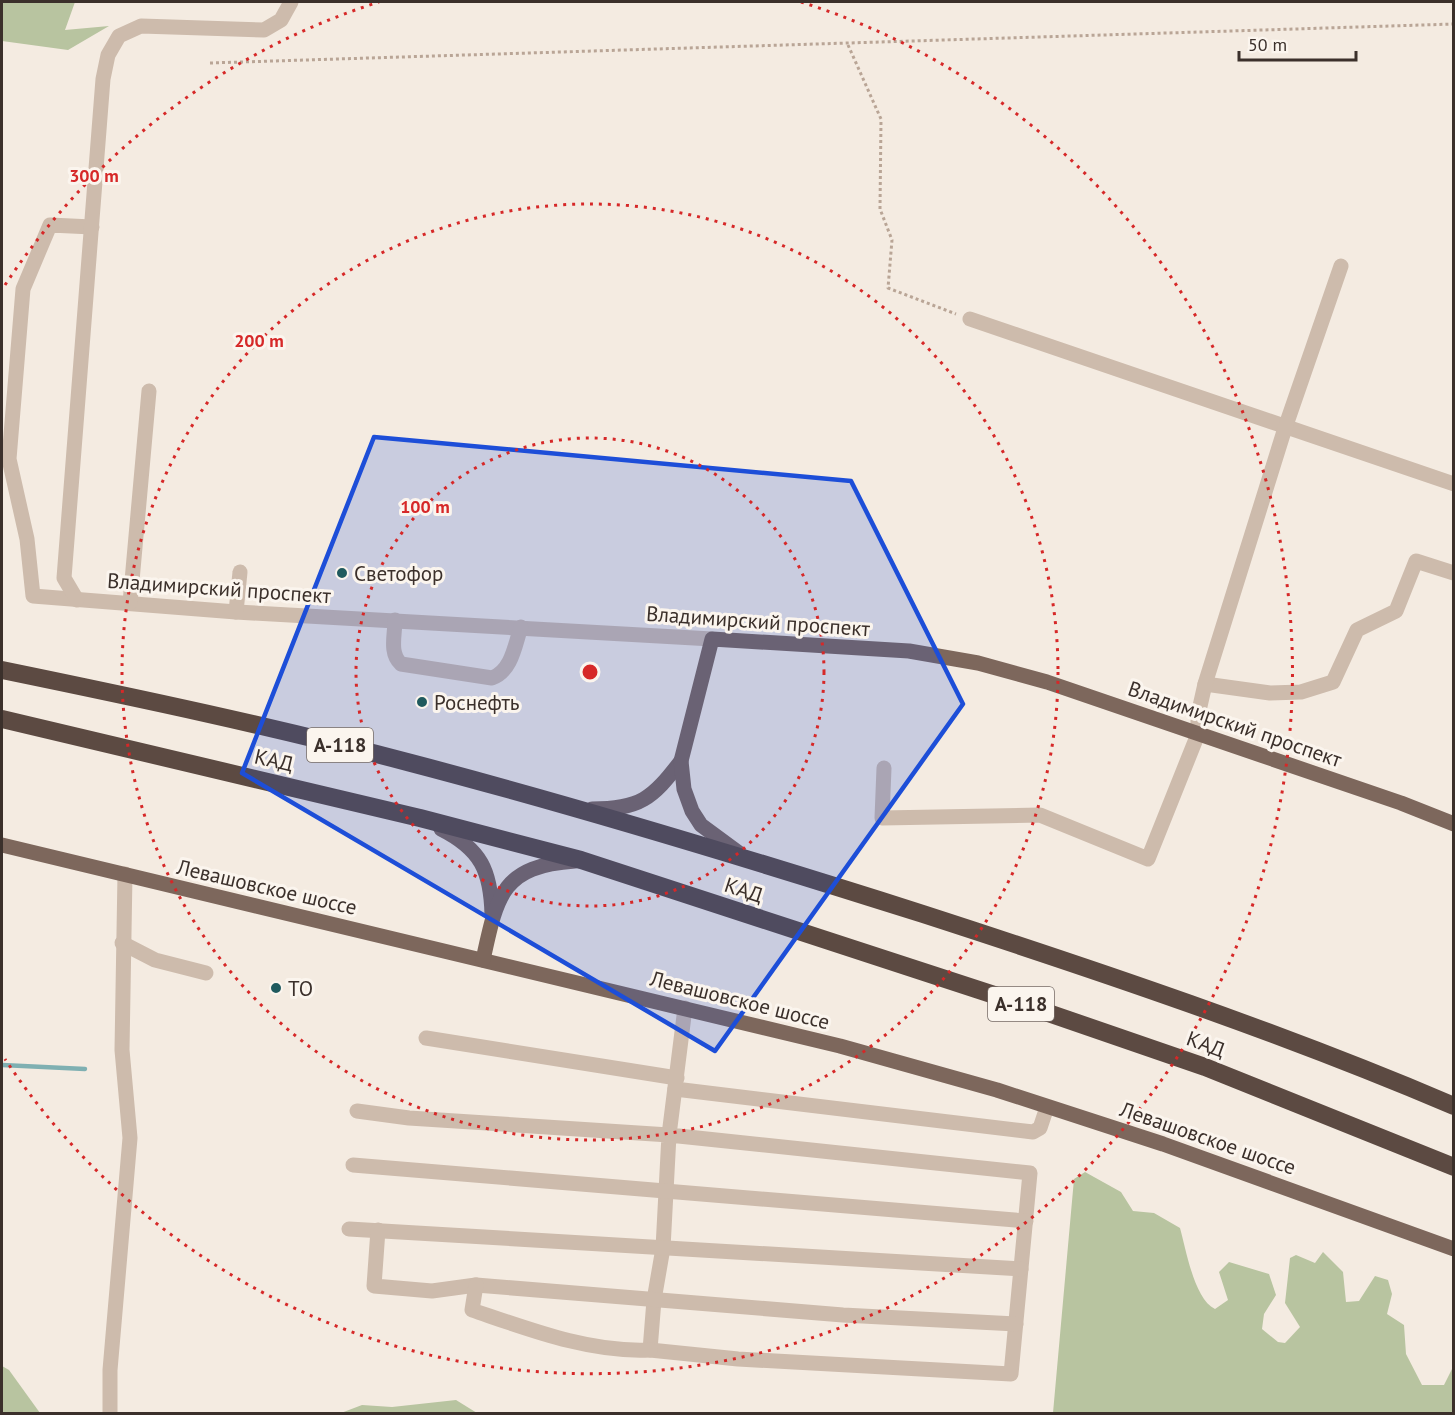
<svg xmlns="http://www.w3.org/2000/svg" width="1455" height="1415" font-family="'PT Sans',sans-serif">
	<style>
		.green { fill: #b8c4a0 }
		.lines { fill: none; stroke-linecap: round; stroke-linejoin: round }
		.stream { stroke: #7fb0b2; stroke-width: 4.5 }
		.path { stroke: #b9a596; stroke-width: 3; stroke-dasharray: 3 3; stroke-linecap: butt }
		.minor { stroke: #cdbbac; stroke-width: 15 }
		.major { stroke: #7d675c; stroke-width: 15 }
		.highway { stroke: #5c4a42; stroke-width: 18 }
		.marked { fill: #1d4ed8; fill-opacity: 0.2; stroke: #1d4ed8; stroke-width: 4.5; stroke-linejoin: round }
		.ring { fill: none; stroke: #d62828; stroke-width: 3; stroke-dasharray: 3 6 }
		.poi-dot { fill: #1f5a5e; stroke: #fbf5ee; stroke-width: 2 }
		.labels { text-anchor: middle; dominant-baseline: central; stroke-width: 6; stroke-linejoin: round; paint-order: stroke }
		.shield { fill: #fbf5ee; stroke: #756b66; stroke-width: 1.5 }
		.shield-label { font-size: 20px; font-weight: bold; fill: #3b302b }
		.poi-label { font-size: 21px; fill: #3b302b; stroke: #fbf5ee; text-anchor: start }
		.street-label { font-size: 21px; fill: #3b302b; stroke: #fbf5ee }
		.centre { fill: #d62828; stroke: #fbf5ee; stroke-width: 3 }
		.ring-label { font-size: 18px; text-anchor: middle; font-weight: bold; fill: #d62828; stroke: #fbf5ee; stroke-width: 6; stroke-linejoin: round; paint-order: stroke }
	</style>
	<rect width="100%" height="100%" fill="#f4ebe1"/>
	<g class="green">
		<polygon points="2,2 75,2 65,30 109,26 68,50 2,41"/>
		<path d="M1085,1172L1121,1192L1133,1211L1154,1213L1180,1228C1186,1249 1194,1299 1215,1309L1228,1300L1219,1272L1229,1262L1269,1274L1276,1295L1264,1314L1262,1329L1278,1342L1285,1343L1300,1327L1285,1303L1290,1258L1296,1255L1315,1263L1323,1252L1343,1272L1346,1302L1359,1301L1375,1276L1388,1280L1392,1294L1387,1314L1404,1325L1406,1354L1422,1385H1444L1453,1367V1413H1053L1074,1179Z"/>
		<polygon points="2,1366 9,1370 40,1413 2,1413"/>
		<polygon points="456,1400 477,1413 341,1413 362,1405 392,1407"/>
	</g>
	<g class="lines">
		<polyline class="stream" points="2,1065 85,1069"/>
		<g class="path">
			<polyline points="848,45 881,119 880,209 892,240 888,288 956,314"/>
			<polyline points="210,63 1454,24"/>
		</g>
		<g class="minor">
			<polyline points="92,227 50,225 23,289 9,459 27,539 33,596 236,612 712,639"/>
			<polyline points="970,319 1454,484"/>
			<polyline points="77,600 64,578 103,79 108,55 119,36 141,26 264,30 281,20 291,2"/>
			<polyline points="130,603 149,391"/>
			<polyline points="236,612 240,572"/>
			<path d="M395,620C395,635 389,653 401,664L492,678C512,671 515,644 521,627"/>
			<polyline points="1205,684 1270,693 1301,692 1333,682 1357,630 1396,611 1416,561 1454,573"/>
			<polyline points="884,768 882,818 1040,815 1148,859 1198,734 1198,715 1205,684 1285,428 1341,266"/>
			<polyline points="122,943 155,960 206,973"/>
			<polyline points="426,1038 677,1078"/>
			<polyline points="675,1089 1033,1132 1040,1128 1047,1107"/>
			<polyline points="357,1111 409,1118 669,1135 1030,1173 1011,1374 738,1359 650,1350 654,1300 663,1248 669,1135 685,1008"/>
			<polyline points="353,1165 1026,1221"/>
			<polyline points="349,1229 1021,1269"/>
			<polyline points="378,1230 374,1286 432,1291 476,1285 843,1315 1016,1324"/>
			<path d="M476,1285L472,1310C528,1329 590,1353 650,1350"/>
			<polyline points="110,1414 110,1370 130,1138 122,1050 125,874"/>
		</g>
		<g class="major">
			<path d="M592,809C640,809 652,799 681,761"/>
			<path d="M441,829C481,849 491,871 492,915"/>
			<polyline points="2,845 840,1046 997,1090 1163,1144 1454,1249"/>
			<polyline points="739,853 701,825 692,811 684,789 681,761 712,639 909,651 978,663 1047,682 1401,803 1454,824"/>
			<path d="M483,960C497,895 502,866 575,861"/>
		</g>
		<g class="highway">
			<path d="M2,670C138,698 275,727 411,763C583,808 753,860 923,914C1102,972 1280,1032 1454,1106"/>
			<polyline points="2,719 420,818 581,860 1028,1006 1205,1067 1454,1167"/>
		</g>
	</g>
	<path class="marked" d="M374,437L851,481L963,704L715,1051L242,773Z"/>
	<g class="ring">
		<circle cx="590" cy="672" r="234"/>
		<circle cx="590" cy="672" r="468"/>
		<path d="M5 285A702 702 0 0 1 379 2M801 2A702 702 0 1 1 5 1059"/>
	</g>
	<g class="poi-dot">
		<circle cx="342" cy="573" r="6"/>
		<circle cx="422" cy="702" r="6"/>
		<circle cx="276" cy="988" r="6"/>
	</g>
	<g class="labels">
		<g class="shield">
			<rect x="307" y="728" width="66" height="34" rx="4.5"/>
			<rect x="988" y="987" width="66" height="34" rx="4.5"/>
		</g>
		<g class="shield-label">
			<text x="340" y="745">А-118</text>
			<text x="1021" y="1004">А-118</text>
		</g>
		<g class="poi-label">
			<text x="354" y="573">Светофор</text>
			<text x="434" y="702">Роснефть</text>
			<text x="288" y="988">ТО</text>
		</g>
		<g class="street-label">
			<text transform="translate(219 588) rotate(4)">Владимирский проспект</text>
			<text transform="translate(758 621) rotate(4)">Владимирский проспект</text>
			<text transform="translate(1235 724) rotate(19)">Владимирский проспект</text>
			<text transform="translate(274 760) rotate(13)">КАД</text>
			<text transform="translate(267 887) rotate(13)">Левашовское шоссе</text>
			<text transform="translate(744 890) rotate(18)">КАД</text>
			<text transform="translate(740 1000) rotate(14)">Левашовское шоссе</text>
			<text transform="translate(1206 1044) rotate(20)">КАД</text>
			<text transform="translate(1208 1138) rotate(19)">Левашовское шоссе</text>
		</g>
	</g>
	<circle cx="590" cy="672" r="9" class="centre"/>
	<g class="ring-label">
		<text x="94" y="182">300 m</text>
		<text x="259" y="347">200 m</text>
		<text x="425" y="513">100 m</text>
	</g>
	<rect width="1455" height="1415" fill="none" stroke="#3b302b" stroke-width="6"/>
	<path d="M1239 51v9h117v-9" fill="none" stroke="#3b302b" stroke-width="3"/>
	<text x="1248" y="51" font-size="18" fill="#3b302b" stroke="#fbf5ee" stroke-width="4.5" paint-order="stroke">50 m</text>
</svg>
